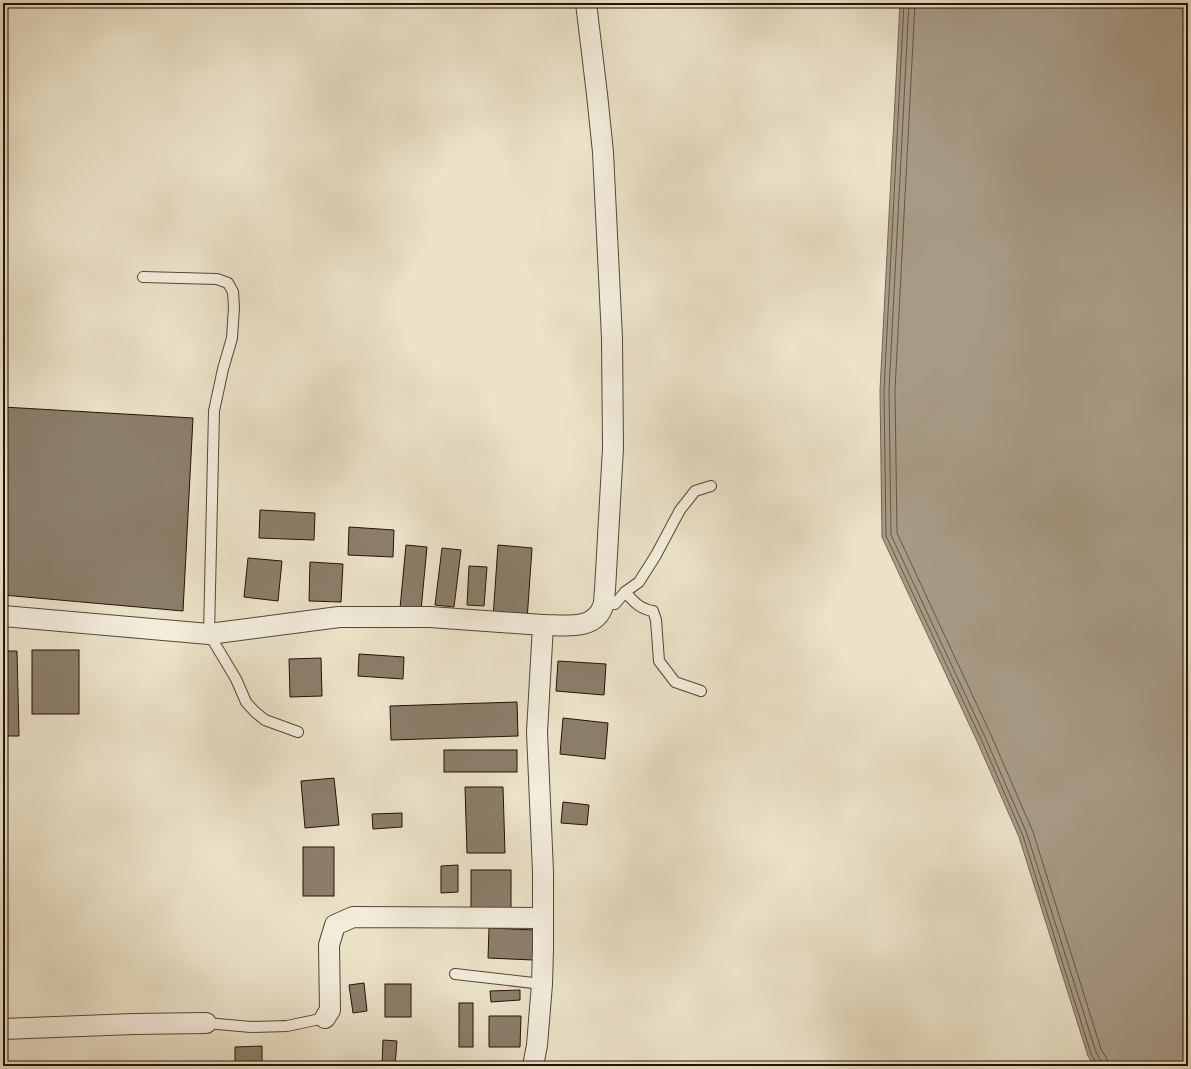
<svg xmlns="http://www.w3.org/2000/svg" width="1191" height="1069" font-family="'Gentium Book Plus',serif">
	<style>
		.water { fill: #a79b86; stroke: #726453 }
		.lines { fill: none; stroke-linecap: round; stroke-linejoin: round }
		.shore { stroke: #655646; stroke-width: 1 }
		.building { fill: #8b7e6b; stroke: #231206 }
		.lane-casing { stroke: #554636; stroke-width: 12 }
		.street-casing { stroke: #554636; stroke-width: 22 }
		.lane { stroke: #f2ecdb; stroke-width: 10 }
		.street { stroke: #f2ecdb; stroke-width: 20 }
	</style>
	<rect width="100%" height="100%" fill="#ebe2c8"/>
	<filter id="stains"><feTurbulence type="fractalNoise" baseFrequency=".005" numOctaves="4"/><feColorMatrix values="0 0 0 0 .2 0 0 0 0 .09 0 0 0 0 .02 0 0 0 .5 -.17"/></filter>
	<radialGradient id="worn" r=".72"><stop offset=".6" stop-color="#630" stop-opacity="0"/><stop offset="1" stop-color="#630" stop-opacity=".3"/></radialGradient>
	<polygon class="water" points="900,3 1188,3 1188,1066 1094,1066 1088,1056 1019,837 977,741 882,537 880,390"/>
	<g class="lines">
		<g class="shore">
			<polyline points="904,3 884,390 886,536 981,739 1023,836 1091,1054 1097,1063 1097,1066"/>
			<polyline points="909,3 889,390 891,535 985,737 1027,834 1096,1052 1101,1061 1102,1066"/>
			<polyline points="915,3 895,390 897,533 991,735 1033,832 1101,1049 1107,1059 1108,1066"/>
		</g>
	</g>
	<g class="building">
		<polygon points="3,407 193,418 183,611 3,595"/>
		<polygon points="260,510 315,513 314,540 259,538"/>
		<polygon points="349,527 394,530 393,557 348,555"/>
		<polygon points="406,545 427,547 421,610 400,608"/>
		<polygon points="498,545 532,548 527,620 493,618"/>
		<polygon points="442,548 461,550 454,607 435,605"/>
		<polygon points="248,558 282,561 278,601 244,597"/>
		<polygon points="310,562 343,564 341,602 309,601"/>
		<polygon points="469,566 487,567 484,606 467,605"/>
		<rect x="32" y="650" width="47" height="64"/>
		<polygon points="3,651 17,651 19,736 3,736"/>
		<polygon points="359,654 404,657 403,679 358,676"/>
		<polygon points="321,658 322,696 290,697 289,659"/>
		<polygon points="558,661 606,664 604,695 556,691"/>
		<polygon points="517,702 518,736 391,740 390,706"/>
		<polygon points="563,718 608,723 605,759 560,754"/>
		<rect x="444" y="750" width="73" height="22"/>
		<polygon points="334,778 339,825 305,828 301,781"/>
		<polygon points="465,787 503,787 505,853 467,853"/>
		<polygon points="563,802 589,805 587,825 561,823"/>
		<polygon points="402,813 402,827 373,829 372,814"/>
		<rect x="303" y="847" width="31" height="49"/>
		<polygon points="458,865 458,892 441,893 441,866"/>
		<rect x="471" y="870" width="40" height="40"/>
		<polygon points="489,928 534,930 533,960 488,958"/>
		<polygon points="364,983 367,1011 353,1013 349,985"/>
		<rect x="385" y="984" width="26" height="33"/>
		<polygon points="520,990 520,1000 491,1002 490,991"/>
		<rect x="459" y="1003" width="14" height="44"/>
		<polygon points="489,1016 521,1016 520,1047 489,1047"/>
		<polygon points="383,1040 397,1041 395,1066 382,1066"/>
		<polygon points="262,1046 262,1066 235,1066 235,1047"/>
	</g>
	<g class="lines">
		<g class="lane-casing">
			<g id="lane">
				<polyline points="143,277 217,279 228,283 233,292 234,307 232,338 223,369 214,411 209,634 236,679 246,702 255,712 265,720 298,732"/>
				<path d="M625,592C634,602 640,609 653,611L656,620L659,661L675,682L701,691"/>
				<polyline points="603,605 615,604 625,592 639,582 656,555 680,510 695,491 711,486"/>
				<polyline points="455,974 542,984"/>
				<polyline points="206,1023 251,1027 287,1026 325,1018"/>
			</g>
		</g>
		<g class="street-casing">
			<g id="street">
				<polyline points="3,616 209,634 339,617 430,617 543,625 537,732 543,872 543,949 542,984 537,1045 533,1066"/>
				<path d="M543,625C564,625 595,631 603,606C605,601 604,595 605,590L613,448L612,338L603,152L597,94L586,3"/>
				<polyline points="325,1018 330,1010 329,945 335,925 353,917 543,918"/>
				<polyline points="3,1029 134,1024 206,1023"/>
			</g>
		</g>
		<use href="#lane" class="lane"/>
		<use href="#street" class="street"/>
	</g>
	<rect width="1191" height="1069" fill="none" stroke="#ebe2c8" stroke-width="16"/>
	<rect x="4" y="4" width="1183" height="1061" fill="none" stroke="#231206" stroke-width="2"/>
	<rect x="8" y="8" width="1175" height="1053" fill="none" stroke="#231206"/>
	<rect width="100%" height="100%" filter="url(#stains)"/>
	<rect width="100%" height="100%" fill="url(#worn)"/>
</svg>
